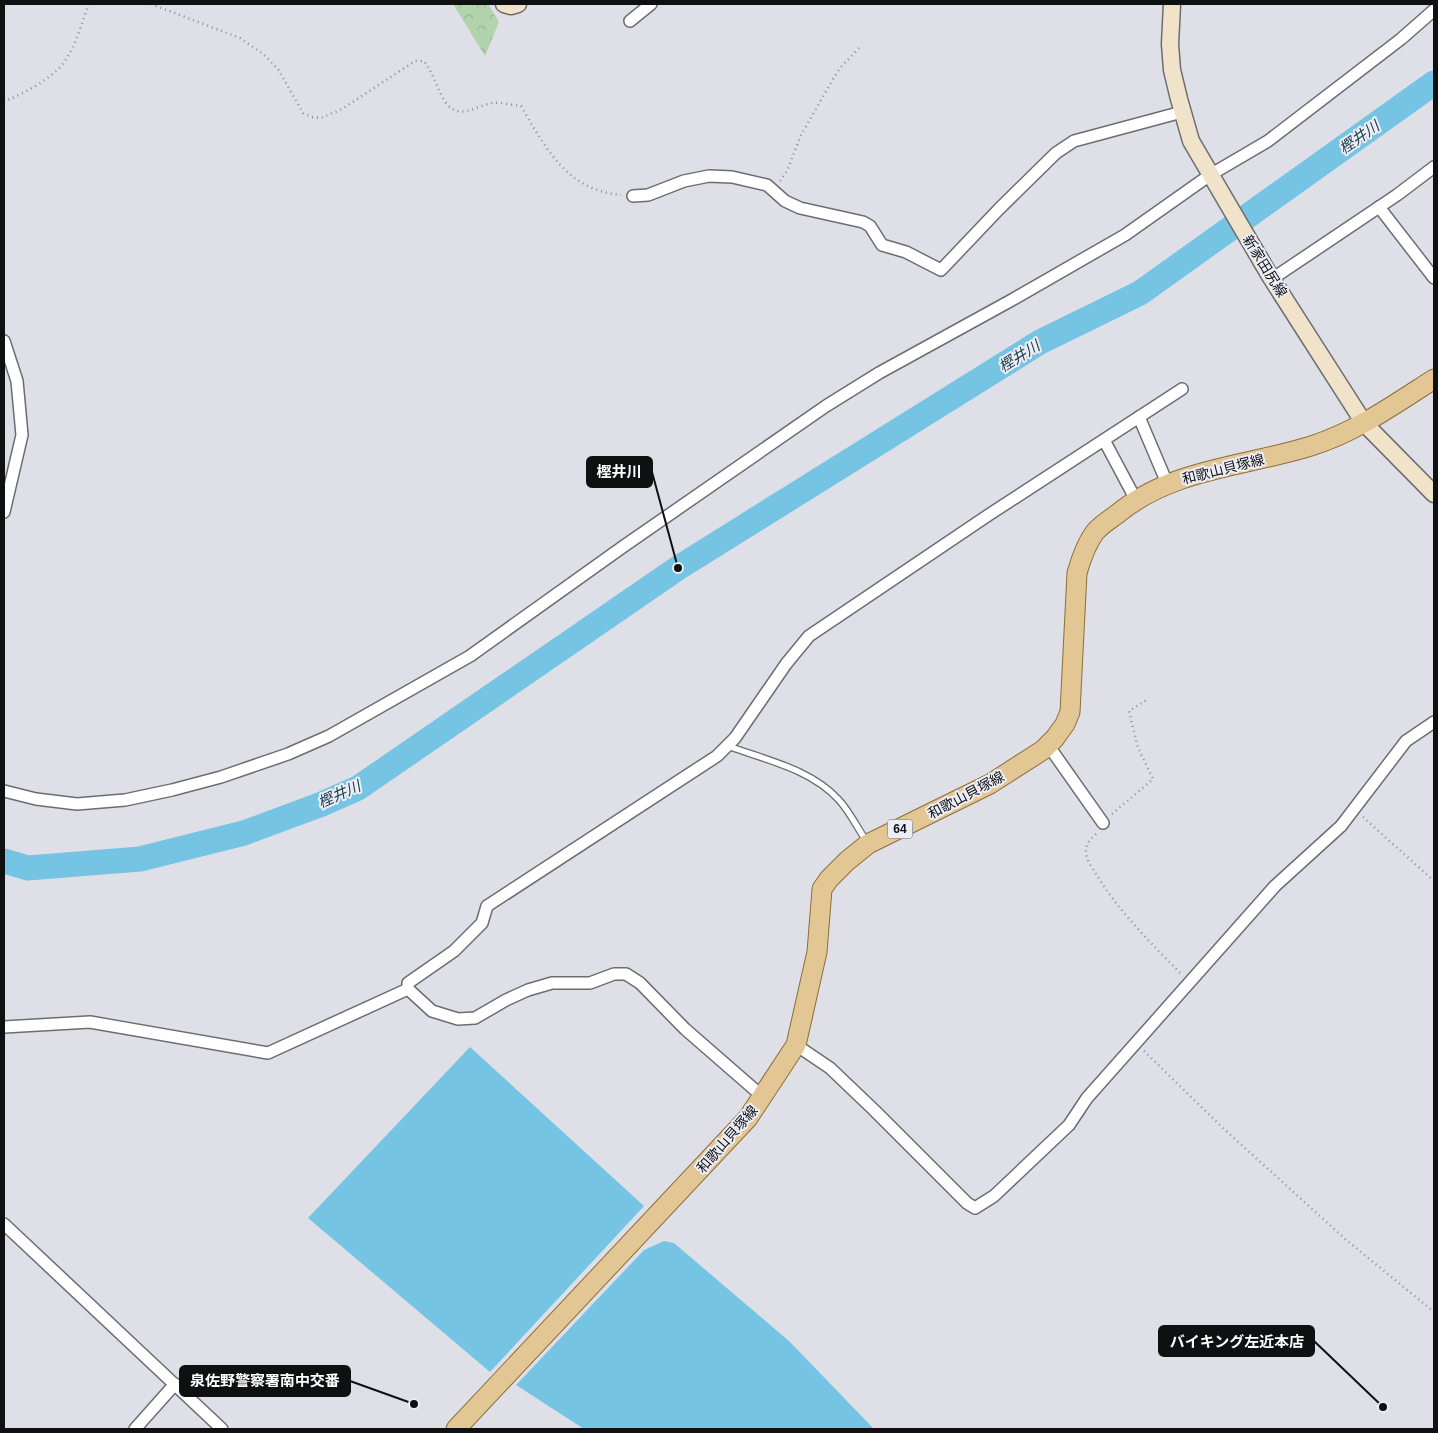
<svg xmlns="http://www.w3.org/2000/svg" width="1438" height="1433" font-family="Helvetica,'Noto Sans JP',sans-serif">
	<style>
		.forest { fill: url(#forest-crowns) }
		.water { fill: #75c4e3 }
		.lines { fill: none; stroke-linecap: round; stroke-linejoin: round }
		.river { stroke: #75c4e3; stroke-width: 25 }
		.lane-casing { stroke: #6c6d73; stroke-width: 8 }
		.street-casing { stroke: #6c6d73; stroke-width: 14 }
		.secondary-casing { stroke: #6c6d73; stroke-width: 19 }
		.primary-casing { stroke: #8c6e38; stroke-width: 21 }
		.path { stroke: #8e8f94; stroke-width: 2.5; stroke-dasharray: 1 4; stroke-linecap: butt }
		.lane { stroke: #fff; stroke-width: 5.5 }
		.street { stroke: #fff; stroke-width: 11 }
		.secondary { stroke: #f1e2ca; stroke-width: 16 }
		.primary { stroke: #e2c694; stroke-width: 19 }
		.labels { text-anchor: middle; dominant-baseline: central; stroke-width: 4; stroke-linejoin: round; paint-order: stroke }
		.shield { fill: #ecedf5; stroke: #515256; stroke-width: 1 }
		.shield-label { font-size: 12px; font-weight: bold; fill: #0f1012 }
		.street-label { font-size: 14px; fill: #0f1012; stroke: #ecedf5 }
		.water-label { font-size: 15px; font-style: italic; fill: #1c404e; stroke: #ecedf5 }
		.leader { fill: none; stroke: #0f1012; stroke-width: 2 }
		.callout-dot { fill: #0f1012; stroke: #ecedf5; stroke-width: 2 }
		.callout { fill: #0f1012; stroke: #0f1012; stroke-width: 2 }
		.callout-label { font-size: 15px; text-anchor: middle; font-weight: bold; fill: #fff }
	</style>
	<defs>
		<pattern id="forest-crowns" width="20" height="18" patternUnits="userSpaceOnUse" patternTransform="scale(1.25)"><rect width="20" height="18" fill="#b3d3ac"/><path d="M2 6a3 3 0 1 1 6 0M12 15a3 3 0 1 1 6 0" fill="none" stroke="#99b493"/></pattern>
	</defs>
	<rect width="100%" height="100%" fill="#dfe0e7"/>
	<polygon class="forest" points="453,4 488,4 499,22 485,56"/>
	<g class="water">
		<polygon points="470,1047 644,1206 490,1372 308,1218"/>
		<polygon points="664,1241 674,1243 789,1341 874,1429 584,1429 516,1385 644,1250"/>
	</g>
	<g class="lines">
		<polyline class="river" points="4,861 28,868 140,859 244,833 322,804 358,788 678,568 1040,342 1140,293 1434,83"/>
		<g class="lane-casing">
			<path id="lane" d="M728,746C766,760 811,769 839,800C850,812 858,829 867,842"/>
		</g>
		<g class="street-casing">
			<g id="street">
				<polyline points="630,21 651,4"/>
				<polyline points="633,196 648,195 684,181 709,176 732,177 767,185 785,201 800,208 863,222 870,226 882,245 906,252 941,270 999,209 1056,153 1074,141 1182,112"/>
				<polyline points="1379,207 1434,278"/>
				<polyline points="1272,279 1397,195 1434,167"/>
				<polyline points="4,341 17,381 22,435 4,512"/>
				<polyline points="1139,417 1167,483"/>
				<polyline points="1104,440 1136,500"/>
				<polyline points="1048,745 1103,823"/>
				<polyline points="4,791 36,799 77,804 125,800 172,790 221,777 288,754 329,736 470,656 624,546 826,406 879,373 1010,301 1125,235 1210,175 1268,141 1401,39 1434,10"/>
				<polyline points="408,989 408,983 454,951 482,923 487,906 717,756 735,738 786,664 809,636 990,514 1182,389"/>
				<polyline points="4,1027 90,1022 268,1053 408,989 432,1011 458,1019 475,1018 506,1000 528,990 552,983 590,983 614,974 626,974 640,983 685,1029 762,1096"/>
				<polyline points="796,1045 830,1068 874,1110 967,1203 975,1208 994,1196 1069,1125 1087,1098 1275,886 1341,826 1406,741 1434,722"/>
				<polyline points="4,1224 222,1429"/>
				<polyline points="135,1429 175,1384"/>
			</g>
		</g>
		<g class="secondary-casing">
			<g id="secondary">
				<polyline points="504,4 511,6 518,4"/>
				<polyline points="1172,4 1170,44 1172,70 1179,99 1191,141 1270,276 1364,423 1434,494"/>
			</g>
		</g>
		<g class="primary-casing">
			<path id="primary" d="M456,1429L748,1118L796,1045L817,952L822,889L829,879L847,861L868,844L990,784L1043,750L1055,738L1065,724L1070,712L1077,573C1081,559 1086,544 1095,532C1101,525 1109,520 1116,515C1172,468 1244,467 1311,446C1356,432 1395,404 1434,379"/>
		</g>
		<g class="path">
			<path d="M151,4L240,38L263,54L278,69L303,113L311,117L321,118L342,109L415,61H424C434,74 437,90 446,103C460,121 477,105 493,103C501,102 512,105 521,106C546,148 566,190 621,195"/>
			<path d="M4,102C23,93 45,83 60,67C75,51 81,24 89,4"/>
			<polyline points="780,181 787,171 801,135 832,81 840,68 861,46"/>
			<polyline points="1112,814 1153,779 1138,748 1129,711 1148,699"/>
			<polyline points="1363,817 1434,881"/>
			<path d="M1096,834C1090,840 1085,844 1086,853C1087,861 1092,868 1096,874C1119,912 1151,943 1182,975"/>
			<polyline points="1144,1051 1223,1128 1344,1238 1434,1312"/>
		</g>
		<use href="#lane" class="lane"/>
		<use href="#street" class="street"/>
		<use href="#secondary" class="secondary"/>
		<use href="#primary" class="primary"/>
	</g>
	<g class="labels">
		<rect class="shield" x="887.5" y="819.5" width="25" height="19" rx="4"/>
		<g class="shield-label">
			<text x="900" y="829">64</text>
		</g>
		<g class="street-label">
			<text transform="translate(1265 266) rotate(58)">新家田尻線</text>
			<text transform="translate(1223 469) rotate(-14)">和歌山貝塚線</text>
			<text transform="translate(966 795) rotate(-28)">和歌山貝塚線</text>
			<text transform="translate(727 1139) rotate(-49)">和歌山貝塚線</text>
		</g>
		<g class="water-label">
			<text transform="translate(1359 137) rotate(-35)">樫井川</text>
			<text transform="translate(1019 356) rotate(-32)">樫井川</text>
			<text transform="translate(339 794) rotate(-24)">樫井川</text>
		</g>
	</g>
	<path class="leader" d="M678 568L652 472M1383 1407L1314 1341M414 1404L350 1381"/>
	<g class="callout-dot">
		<circle cx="678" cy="568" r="5"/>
		<circle cx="1383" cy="1407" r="5"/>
		<circle cx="414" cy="1404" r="5"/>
	</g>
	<g class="callout">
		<rect x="587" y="457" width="65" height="30" rx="5"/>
		<rect x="1159" y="1326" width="155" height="30" rx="5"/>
		<rect x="180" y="1366" width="170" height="30" rx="5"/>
	</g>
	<g class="callout-label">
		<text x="619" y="477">樫井川</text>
		<text x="1237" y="1347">バイキング左近本店</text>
		<text x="265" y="1386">泉佐野警察署南中交番</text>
	</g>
	<rect width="1438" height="1433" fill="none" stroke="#0f1012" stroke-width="10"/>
</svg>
